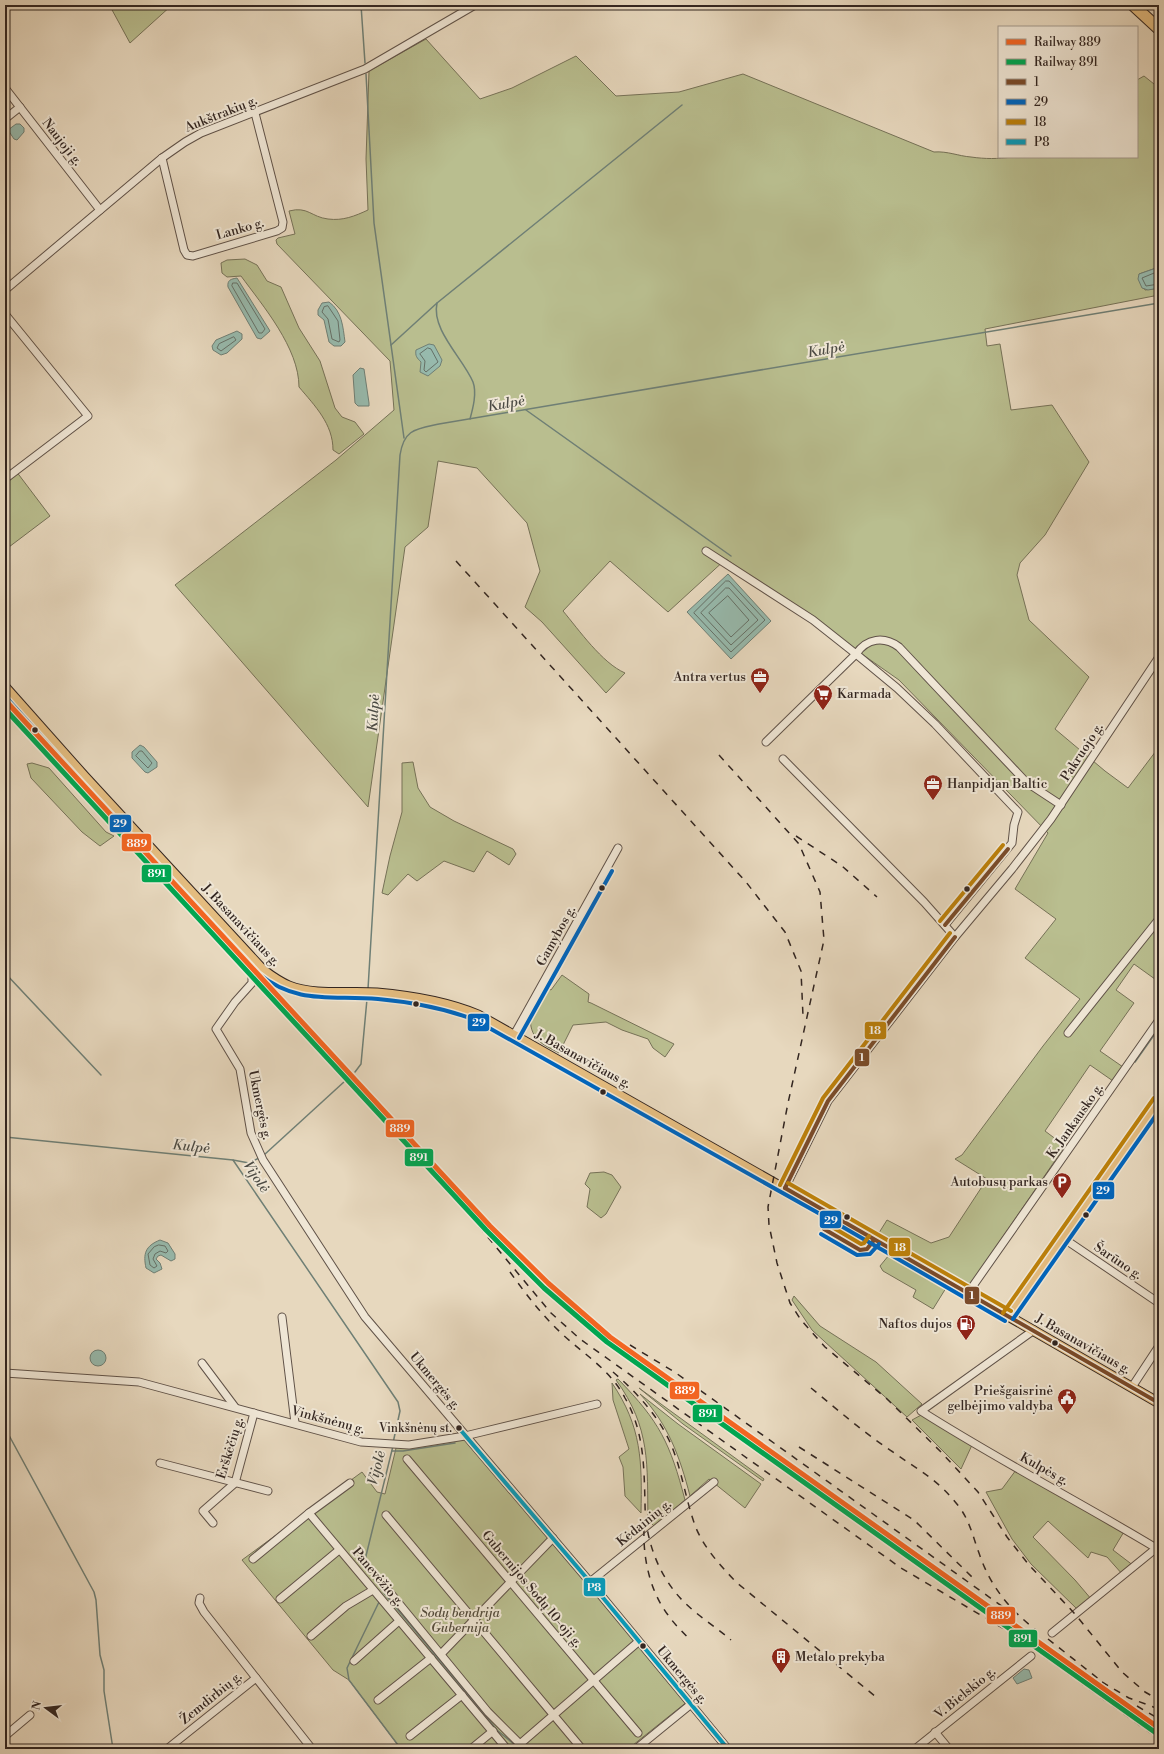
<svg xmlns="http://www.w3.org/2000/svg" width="1164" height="1754" font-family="'Libre Bodoni',serif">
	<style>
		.green { fill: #b9be8f; stroke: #767258 }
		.water { fill: #97baad; stroke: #6f7f75 }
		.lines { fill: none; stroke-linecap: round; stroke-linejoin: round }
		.shore { stroke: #657067; stroke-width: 1 }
		.stream { stroke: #6f7f75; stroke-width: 1.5 }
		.minor-casing { stroke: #605248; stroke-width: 9 }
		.major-casing { stroke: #332621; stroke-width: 11 }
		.highway-casing { stroke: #332621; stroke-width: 13 }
		.minor { stroke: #efe6d5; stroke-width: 7 }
		.major { stroke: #e4bc7f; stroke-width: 9 }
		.highway { stroke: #e4bc7f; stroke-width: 11 }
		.rail { stroke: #332621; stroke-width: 1.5; stroke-dasharray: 7 7; stroke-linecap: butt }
		.bus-1-casing { stroke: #efe6d5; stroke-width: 7 }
		.bus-2-casing { stroke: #efe6d5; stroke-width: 7 }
		.bus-3-casing { stroke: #efe6d5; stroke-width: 7 }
		.bus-4-casing { stroke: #efe6d5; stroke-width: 7 }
		.bus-1 { stroke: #7a4b2a; stroke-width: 4 }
		.bus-2 { stroke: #0065bd; stroke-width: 4 }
		.bus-3 { stroke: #bc800a; stroke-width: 4 }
		.bus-4 { stroke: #059cbd; stroke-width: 4 }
		.rail-1-casing { stroke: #efe6d5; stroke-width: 8 }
		.rail-2-casing { stroke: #efe6d5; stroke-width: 8 }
		.rail-1 { stroke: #f26522; stroke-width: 5 }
		.rail-2 { stroke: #00a651; stroke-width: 5 }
		.bus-dot { fill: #332621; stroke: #efe6d5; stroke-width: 1.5 }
		.labels { text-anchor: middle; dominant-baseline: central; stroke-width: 4; stroke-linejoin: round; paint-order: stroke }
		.bus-label { font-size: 12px; fill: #332621; stroke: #efe6d5; text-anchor: end }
		.street-label { font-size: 13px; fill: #332621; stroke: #efe6d5 }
		.poi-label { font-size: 13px; fill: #332621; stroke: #efe6d5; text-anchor: end }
		.park-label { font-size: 13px; font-style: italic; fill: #544c3c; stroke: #efe6d5 }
		.water-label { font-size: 14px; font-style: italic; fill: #4c4b44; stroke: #efe6d5 }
		.line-badge { stroke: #efe6d5; stroke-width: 1.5 }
		.badge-label { font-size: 11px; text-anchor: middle; font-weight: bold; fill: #fff }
	</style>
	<rect width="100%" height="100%" fill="#e7d8be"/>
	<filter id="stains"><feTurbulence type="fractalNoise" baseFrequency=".005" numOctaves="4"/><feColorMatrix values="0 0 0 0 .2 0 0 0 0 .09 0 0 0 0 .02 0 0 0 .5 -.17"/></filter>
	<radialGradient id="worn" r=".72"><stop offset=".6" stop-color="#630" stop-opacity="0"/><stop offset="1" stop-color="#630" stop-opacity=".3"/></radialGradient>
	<g class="green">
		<polygon points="115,5 172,5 130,43 111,8"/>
		<path d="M426,39L480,99L512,88L576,56L616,96L679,92L743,74L934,152C948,151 958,156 971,157C985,159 998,159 1012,157H1137V80L1144,76L1159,88V267L1139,274L1145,290L1159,288V295L985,329L987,346L1000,344L1011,410L1052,405L1089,462L1045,535L1020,563L1017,575L1029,620L1089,677L1055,729L1105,771L1128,788L1159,747V982L1134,964L1116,990L1134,1003L1100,1051L1123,1067L1113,1081L1090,1065L1045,1131L1065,1146L967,1289L877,1236L887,1220L931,1243L949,1237L987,1179L955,1159L962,1155L1043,1046L1080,999L1025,958L1056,919L1015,889L1048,833L899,680L726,559L668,612L610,561L563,611C579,630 602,663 625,673L606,693L542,622L525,607L540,571L527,523L477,468L438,461L428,527L405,547L368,807L175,585L336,460L394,410L390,361L277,244L276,240L278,238L295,234L289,211C308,206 311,217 328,219C343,221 355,216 368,210L366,159L369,71Z"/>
		<path d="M245,259L257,265L267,281L281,287L299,328L320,361L335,408L342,417L355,422L364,434L339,454L333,450C333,424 315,406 299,387C299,348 263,306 241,276L227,277L222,273L221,263L227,260Z"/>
		<polygon points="16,471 50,516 5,550 5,479"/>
		<polygon points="413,762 418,788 430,807 454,821 513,849 516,854 509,865 487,851 474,872 444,861 417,881 408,874 388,895 382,893 390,856 402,812 402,763"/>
		<polygon points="32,763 49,768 106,832 114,836 100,846 82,832 31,778 27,764"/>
		<path d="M562,975L589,994L588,1002L591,1003L674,1044L665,1057L653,1048L648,1039L622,1030L606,1022L573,1025L559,1053C552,1049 542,1045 537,1039C523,1022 535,1003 542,986L551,990Z"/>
		<polygon points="604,1172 612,1175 621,1187 606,1214 601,1218 587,1207 590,1189 585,1184 590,1173"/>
		<polygon points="889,1255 946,1288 933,1309 913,1297 916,1290 883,1271 880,1266"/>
		<polygon points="794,1296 820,1326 876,1362 922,1404 907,1417 812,1330 792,1300"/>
		<path d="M618,1379C660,1422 670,1443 685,1500L654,1526L648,1520C647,1465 651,1428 616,1380Z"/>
		<path d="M612,1383C642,1427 642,1462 641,1513L625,1496L623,1467L619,1457L629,1449L613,1400Z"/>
		<polygon points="639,1388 764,1479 763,1481 683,1424"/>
		<path d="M640,1394L678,1424L761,1484L745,1508L709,1479L690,1496C680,1457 668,1424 640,1394Z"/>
		<polygon points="923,1414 972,1445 961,1469 912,1420"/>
		<polygon points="465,1436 688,1701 628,1749 401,1749 349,1680 333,1670 242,1560 362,1472 377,1492 385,1494 397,1444"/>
		<polygon points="1016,1470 1125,1530 1113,1550 1134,1566 1123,1575 1107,1557 1091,1552 1088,1558 1048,1521 1033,1537 1075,1580 1092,1600 1079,1611 1031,1564 1012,1539 986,1492 1002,1489"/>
	</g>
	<g class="water">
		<polygon points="16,124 20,124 24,128 24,132 17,140 14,139 8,130"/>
		<polygon points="1159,267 1159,288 1148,290 1142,288 1138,279 1139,274"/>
		<path d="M237,278L270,331L261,339L257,338L228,287C227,280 231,279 237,278Z"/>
		<path d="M329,302C342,311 343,327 345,342L341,346H334L329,342L324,320L318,315V310L322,303Z"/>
		<polygon points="237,331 242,334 242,339 227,353 221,355 213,350 212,346 216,340"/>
		<path d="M429,344L434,345L442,360L440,366L428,376L420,372L421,362C417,358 415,356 416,350Z"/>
		<polygon points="360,368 364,369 369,403 369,406 358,406 355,403 353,375"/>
		<polygon points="728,574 771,621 731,659 687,612"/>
		<polygon points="140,745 144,747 157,762 157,767 148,773 145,772 132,758 132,752"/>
		<path d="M160,1240L168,1243L175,1254V1259L171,1261L161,1255L158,1256L156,1259L160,1263L162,1269L154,1273L146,1268C143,1254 145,1246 160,1240Z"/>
		<circle cx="98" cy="1358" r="8"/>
		<polygon points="1024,1669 1029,1670 1032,1678 1017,1684 1013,1678"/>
	</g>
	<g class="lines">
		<g class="shore">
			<polyline points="1159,271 1142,278 1146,286 1159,284"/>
			<polygon points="233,283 237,283 265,329 262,333 259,333 232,286"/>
			<polygon points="328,306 338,321 340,340 339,342 332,339 328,319 322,312 324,307"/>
			<polygon points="234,337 236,340 221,351 217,348 219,344"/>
			<polygon points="428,348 431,349 438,362 426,372 424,370 425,361 420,354"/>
			<polygon points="726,581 729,581 765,620 731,652 694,613"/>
			<polygon points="726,588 729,588 758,620 731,645 701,613"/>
			<polygon points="728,596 749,620 731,637 709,613"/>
			<polygon points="140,751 142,751 152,763 148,768 136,756"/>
			<polygon points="159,1245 165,1246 168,1251 166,1253 160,1251 155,1254 153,1259 157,1266 154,1268 150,1265 148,1254 154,1247"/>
		</g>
		<g class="stream">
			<polyline points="361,5 365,63"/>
			<polyline points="366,74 374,223 404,438"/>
			<path d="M437,303C431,330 463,358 473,382C477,393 473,408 470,419"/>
			<polyline points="391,345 437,303 682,105"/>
			<polyline points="526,410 731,556"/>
			<polyline points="5,973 101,1075"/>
			<path d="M368,989L400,455C404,429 416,429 439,424L1159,303"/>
			<polyline points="1135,1062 1159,1028"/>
			<polyline points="355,1072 361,1064 367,999"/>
			<polyline points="5,1137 233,1160 249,1163 259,1158"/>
			<polyline points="264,1155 345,1081"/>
			<polyline points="233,1160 398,1402 400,1411 393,1443"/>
			<polyline points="5,1428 94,1592 96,1600 100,1655 104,1670 104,1691 113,1749"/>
			<polyline points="393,1446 364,1564 384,1593 498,1731 520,1749"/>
			<polyline points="392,1451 403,1451 455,1443"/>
			<polyline points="379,1602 347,1668 349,1680 401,1749"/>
		</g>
		<g class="minor-casing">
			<g id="minor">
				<polyline points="5,88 100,210"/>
				<polyline points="5,119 20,107"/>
				<polyline points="162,158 184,250 187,255 193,256 277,231 282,228 283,222 255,113"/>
				<polyline points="5,290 162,158 185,142 201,133 365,69 475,5"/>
				<polyline points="5,314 88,416 5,479"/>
				<path d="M706,551L813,620L856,654C867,638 884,636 899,647L1026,782L1061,805"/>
				<polyline points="766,742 856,654 897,688 935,724 1018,812 1014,825 1012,843 945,925"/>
				<polyline points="783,759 924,902 955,937"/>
				<polyline points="169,884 250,971 252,976 252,983 235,1002 216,1029 240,1069 251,1133 263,1160 365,1317 590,1582 728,1749"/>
				<polyline points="1068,1033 1159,919"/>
				<polyline points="514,1035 618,848"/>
				<polyline points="785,1188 828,1101 955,937 1012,869 1051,819 1159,657"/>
				<polyline points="1063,1238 1159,1303"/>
				<polyline points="968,1293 1159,1020"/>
				<polyline points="282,1317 295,1423"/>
				<path d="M1034,1330L921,1411C998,1460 1078,1501 1156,1548"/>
				<polyline points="202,1363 235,1407"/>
				<polyline points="5,1373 139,1382 361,1442 409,1445 465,1436 597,1404"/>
				<polyline points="1132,1387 1159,1346"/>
				<polyline points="407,1459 638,1733"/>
				<polyline points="160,1463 268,1491"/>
				<polyline points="309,1513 507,1749"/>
				<polyline points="386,1515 582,1749"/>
				<polyline points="213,1523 203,1511 235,1483 254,1413"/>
				<polyline points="253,1559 309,1513 350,1483"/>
				<polyline points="590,1582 714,1482"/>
				<polyline points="383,1584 488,1712 520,1744 638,1642"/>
				<polyline points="200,1598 199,1603 204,1612 256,1678"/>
				<polyline points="280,1599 339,1550"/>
				<polyline points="1052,1633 1159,1546"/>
				<polyline points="311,1636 346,1606 373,1590"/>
				<polyline points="441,1654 553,1538"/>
				<polyline points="354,1661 399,1621"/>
				<polyline points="378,1700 431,1658"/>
				<polyline points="935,1732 949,1749"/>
				<polyline points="5,1736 30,1715"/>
				<polyline points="410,1736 462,1695"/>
				<polyline points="167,1749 256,1678 312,1749"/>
				<polyline points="471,1749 493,1731"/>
				<polyline points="636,1749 690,1705"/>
				<polyline points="915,1749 1031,1656"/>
			</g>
		</g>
		<g class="major-casing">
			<g id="major">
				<path d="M5,687L85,777L263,970C271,976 279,982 289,986C314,996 350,991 377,993C411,996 447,1002 478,1015C706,1143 933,1272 1159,1403"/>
				<polyline points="1008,1316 1159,1101"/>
			</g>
		</g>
		<g class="highway-casing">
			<polyline id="highway" points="1133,5 1159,29"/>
		</g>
		<use href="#minor" class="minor"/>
		<use href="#major" class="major"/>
		<use href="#highway" class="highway"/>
		<g class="rail">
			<polyline points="456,561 746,882 785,932 801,971 803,1016"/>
			<polyline points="719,755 799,844 820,892 824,940 788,1103 768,1207 769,1225 777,1263 790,1303 801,1320 825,1347 887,1399 940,1451 978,1492 1007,1537 1029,1565 1075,1614 1122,1672 1145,1692 1159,1700"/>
			<polyline points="796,836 842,866 877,897"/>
			<polyline points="382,1116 441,1179 464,1209"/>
			<polyline points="461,1205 551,1313 580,1339 901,1568 1011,1633 1159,1739"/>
			<path d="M510,1272C525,1293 541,1314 560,1332C583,1354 610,1369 625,1398C644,1431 644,1466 645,1503C645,1539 658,1576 684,1602C698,1616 716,1627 731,1640"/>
			<polyline points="630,1345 676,1373 1017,1617"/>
			<path d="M613,1372C635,1391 656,1413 669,1440C682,1468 685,1499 696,1528C705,1549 720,1565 736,1582L876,1697"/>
			<path d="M811,1388C838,1410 864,1433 893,1452C921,1472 939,1480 960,1508C970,1522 973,1537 979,1553C990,1586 1009,1609 1036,1630"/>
			<polyline points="799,1447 914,1520 973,1578"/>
			<path d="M644,1529C643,1559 650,1591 668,1615C674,1624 683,1632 691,1641"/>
			<polyline points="1048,1639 1100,1680"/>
			<polyline points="1102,1682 1129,1698 1159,1709"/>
			<polyline points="1137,1706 1159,1719"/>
		</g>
		<g class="bus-1-casing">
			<g id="bus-1">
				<polyline points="945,925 1008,849"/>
				<polyline points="785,1188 1159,1403"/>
				<polyline points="785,1188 828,1101 955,937"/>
				<polyline points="824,1229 860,1250 867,1249 874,1240"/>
			</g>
		</g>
		<g class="bus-2-casing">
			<g id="bus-2">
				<path d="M5,696L81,781L259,974C297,1005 332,995 378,999C411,1002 444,1008 475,1020L829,1219L1005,1321"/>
				<polyline points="519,1038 612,871"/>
				<polyline points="821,1234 857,1255 870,1254 879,1244"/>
				<polyline points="1013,1319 1159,1111"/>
			</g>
		</g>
		<g class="bus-3-casing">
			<g id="bus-3">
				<polyline points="940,921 1003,845"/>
				<polyline points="788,1183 1011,1311"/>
				<polyline points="780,1185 823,1098 950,933"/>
				<polyline points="827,1224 861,1244 864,1243 869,1236"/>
				<polyline points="1003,1313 1154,1098"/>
			</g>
		</g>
		<g class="bus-4-casing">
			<polyline id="bus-4" points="458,1427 590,1582 728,1749"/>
		</g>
		<use href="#bus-1" class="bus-1"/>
		<use href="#bus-2" class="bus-2"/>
		<use href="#bus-3" class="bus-3"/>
		<use href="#bus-4" class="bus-4"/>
		<g class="rail-1-casing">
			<polyline id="rail-1" points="5,700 490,1226 548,1283 610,1337 1159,1728"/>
		</g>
		<g class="rail-2-casing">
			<polyline id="rail-2" points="5,709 486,1230 544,1288 607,1342 1156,1733"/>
		</g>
		<use href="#rail-1" class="rail-1"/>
		<use href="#rail-2" class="rail-2"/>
	</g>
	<defs>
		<g id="office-pin" transform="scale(1)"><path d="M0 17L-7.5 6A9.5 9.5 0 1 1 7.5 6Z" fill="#8f2418" stroke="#efe6d5"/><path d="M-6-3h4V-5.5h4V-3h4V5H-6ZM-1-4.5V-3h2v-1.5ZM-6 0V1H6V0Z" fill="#fff"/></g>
		<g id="supermarket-pin" transform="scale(1)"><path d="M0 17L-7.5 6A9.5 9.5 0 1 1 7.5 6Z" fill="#8f2418" stroke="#efe6d5"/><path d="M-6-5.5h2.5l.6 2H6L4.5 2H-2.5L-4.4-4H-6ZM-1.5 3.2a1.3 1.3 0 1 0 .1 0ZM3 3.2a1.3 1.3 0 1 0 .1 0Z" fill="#fff"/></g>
		<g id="parking-pin" transform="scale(1)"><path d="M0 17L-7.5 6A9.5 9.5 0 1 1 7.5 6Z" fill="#8f2418" stroke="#efe6d5"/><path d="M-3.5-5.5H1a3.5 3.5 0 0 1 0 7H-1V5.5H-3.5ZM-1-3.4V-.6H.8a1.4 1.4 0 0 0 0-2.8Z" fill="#fff"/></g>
		<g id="fuel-pin" transform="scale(1)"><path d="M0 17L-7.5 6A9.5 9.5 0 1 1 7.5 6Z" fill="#8f2418" stroke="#efe6d5"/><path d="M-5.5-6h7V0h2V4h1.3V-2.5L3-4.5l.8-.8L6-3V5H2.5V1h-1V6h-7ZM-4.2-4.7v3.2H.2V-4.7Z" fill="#fff"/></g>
		<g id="civic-pin" transform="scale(1)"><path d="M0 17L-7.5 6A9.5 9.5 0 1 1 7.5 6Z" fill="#8f2418" stroke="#efe6d5"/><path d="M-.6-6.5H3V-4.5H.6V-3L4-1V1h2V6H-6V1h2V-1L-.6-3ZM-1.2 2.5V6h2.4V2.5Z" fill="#fff"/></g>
		<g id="building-pin" transform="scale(1)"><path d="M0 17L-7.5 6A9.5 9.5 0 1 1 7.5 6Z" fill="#8f2418" stroke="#efe6d5"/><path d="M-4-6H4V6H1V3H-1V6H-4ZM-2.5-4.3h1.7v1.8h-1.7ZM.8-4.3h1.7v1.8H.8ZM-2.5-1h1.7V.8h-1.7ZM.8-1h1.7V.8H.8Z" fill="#fff"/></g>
	</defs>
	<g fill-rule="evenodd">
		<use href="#office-pin" x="760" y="677"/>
		<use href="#supermarket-pin" x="823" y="694"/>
		<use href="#office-pin" x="933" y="784"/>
		<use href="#parking-pin" x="1062" y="1182"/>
		<use href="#fuel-pin" x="966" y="1324"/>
		<use href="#civic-pin" x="1067" y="1398"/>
		<use href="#building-pin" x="781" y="1657"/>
	</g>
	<g class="bus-dot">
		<circle cx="35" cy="730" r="3.5"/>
		<circle cx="602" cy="888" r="3.5"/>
		<circle cx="967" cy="889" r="3.5"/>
		<circle cx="416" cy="1004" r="3.5"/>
		<circle cx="603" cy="1092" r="3.5"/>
		<circle cx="1086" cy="1215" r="3.5"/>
		<circle cx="847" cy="1217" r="3.5"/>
		<circle cx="1055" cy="1343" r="3.5"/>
		<circle cx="459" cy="1428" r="3.5"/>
		<circle cx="643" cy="1646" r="3.5"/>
	</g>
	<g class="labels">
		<g class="bus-label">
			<text x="452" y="1428">Vinkšnėnų st.</text>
		</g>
		<g class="street-label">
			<text transform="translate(221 114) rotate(-22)">Aukštrakių g.</text>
			<text transform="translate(62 142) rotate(52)">Naujoji g.</text>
			<text transform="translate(240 229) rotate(-16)">Lanko g.</text>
			<text transform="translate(1082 752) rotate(-57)">Pakruojo g.</text>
			<text transform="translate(241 925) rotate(47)">J. Basanavičiaus g.</text>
			<text transform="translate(556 936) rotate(-61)">Gamybos g.</text>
			<text transform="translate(583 1059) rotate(29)">J. Basanavičiaus g.</text>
			<text transform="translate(260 1105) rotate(78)">Ukmergės g.</text>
			<text transform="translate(1075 1121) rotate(-55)">K. Jankausko g.</text>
			<text transform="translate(1118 1261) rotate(34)">Šarūno g.</text>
			<text transform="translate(1083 1344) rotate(30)">J. Basanavičiaus g.</text>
			<text transform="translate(435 1381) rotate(50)">Ukmergės g.</text>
			<text transform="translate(328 1420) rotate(15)">Vinkšnėnų g.</text>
			<text transform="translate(230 1448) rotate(-73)">Erškėčių g.</text>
			<text transform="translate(1044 1469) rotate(29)">Kulpės g.</text>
			<text transform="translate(644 1523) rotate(-39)">Kėdainių g.</text>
			<text transform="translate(378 1577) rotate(50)">Panevėžio g.</text>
			<text transform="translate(532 1589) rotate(50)">Gubernijos Sodų 10-oji g.</text>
			<text transform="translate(682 1675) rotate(50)">Ukmergės g.</text>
			<text transform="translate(965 1693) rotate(-39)">V. Bielskio g.</text>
			<text transform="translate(211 1698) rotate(-39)">Žemdirbių g.</text>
		</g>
		<g class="poi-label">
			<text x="746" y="677">Antra vertus</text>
			<text x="837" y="694" text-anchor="start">Karmada</text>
			<text x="947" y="784" text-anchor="start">Hanpidjan Baltic</text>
			<text x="1048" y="1182">Autobusų parkas</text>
			<text x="952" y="1324">Naftos dujos</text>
			<text x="1053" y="1391">Priešgaisrinė<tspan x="1053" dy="15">gelbėjimo valdyba</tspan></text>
			<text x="795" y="1657" text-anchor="start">Metalo prekyba</text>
		</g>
		<g class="park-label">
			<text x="460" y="1613">Sodų bendrija<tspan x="460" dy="15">Gubernija</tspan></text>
		</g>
		<g class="water-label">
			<text transform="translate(826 350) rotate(-10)">Kulpė</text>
			<text transform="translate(506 404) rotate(-10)">Kulpė</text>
			<text transform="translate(374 713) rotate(-87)">Kulpė</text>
			<text transform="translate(191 1147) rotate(6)">Kulpė</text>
			<text transform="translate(256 1177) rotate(56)">Vijolė</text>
			<text transform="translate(377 1468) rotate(-76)">Vijolė</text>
		</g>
	</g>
	<g class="line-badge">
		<rect x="109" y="814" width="23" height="19" rx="4" fill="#0065bd"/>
		<rect x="121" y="833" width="31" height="19" rx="4" fill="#f26522"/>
		<rect x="141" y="864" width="31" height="19" rx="4" fill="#00a651"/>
		<rect x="467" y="1013" width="23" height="19" rx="4" fill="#0065bd"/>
		<rect x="864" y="1021" width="23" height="19" rx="4" fill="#bc800a"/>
		<rect x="854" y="1048" width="16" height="19" rx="4" fill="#7a4b2a"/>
		<rect x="385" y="1119" width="30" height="19" rx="4" fill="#f26522"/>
		<rect x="404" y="1148" width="30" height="19" rx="4" fill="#00a651"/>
		<rect x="1092" y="1181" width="23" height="19" rx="4" fill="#0065bd"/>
		<rect x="819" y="1210" width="23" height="19" rx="4" fill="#0065bd"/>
		<rect x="888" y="1237" width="23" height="20" rx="4" fill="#bc800a"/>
		<rect x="964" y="1286" width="16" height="19" rx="4" fill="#7a4b2a"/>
		<rect x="669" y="1381" width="31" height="19" rx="4" fill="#f26522"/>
		<rect x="692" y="1404" width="31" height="19" rx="4" fill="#00a651"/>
		<rect x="583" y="1577" width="23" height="20" rx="4" fill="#059cbd"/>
		<rect x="986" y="1606" width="30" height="19" rx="4" fill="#f26522"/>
		<rect x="1008" y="1629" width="30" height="19" rx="4" fill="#00a651"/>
	</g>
	<g class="badge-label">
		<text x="120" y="827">29</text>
		<text x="137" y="847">889</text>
		<text x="157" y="877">891</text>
		<text x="479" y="1026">29</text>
		<text x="875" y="1034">18</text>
		<text x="862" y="1061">1</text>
		<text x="400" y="1132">889</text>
		<text x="419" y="1161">891</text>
		<text x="1103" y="1194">29</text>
		<text x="831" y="1224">29</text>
		<text x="900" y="1251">18</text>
		<text x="972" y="1299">1</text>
		<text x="685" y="1394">889</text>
		<text x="708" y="1417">891</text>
		<text x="594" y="1591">P8</text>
		<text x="1001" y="1619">889</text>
		<text x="1023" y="1642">891</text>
	</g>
	<rect width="1164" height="1754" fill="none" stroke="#e7d8be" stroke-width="20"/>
	<rect x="6" y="6" width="1152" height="1742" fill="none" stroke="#332621" stroke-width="2"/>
	<rect x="10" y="10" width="1144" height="1734" fill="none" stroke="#332621"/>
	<rect x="998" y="26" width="140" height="132" fill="#efe6d5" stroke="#a4998d"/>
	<rect x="1006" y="39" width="20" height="6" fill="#f26522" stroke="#a4998d"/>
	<text x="1034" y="46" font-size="12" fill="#332621">Railway 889</text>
	<rect x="1006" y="59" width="20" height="6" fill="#00a651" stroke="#a4998d"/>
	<text x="1034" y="66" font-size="12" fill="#332621">Railway 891</text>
	<rect x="1006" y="79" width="20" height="6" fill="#7a4b2a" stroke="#a4998d"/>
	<text x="1034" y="86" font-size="12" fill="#332621">1</text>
	<rect x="1006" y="99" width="20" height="6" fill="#0065bd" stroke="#a4998d"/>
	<text x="1034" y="106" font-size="12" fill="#332621">29</text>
	<rect x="1006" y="119" width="20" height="6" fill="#bc800a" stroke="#a4998d"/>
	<text x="1034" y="126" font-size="12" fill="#332621">18</text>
	<rect x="1006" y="139" width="20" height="6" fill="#059cbd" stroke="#a4998d"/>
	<text x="1034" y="146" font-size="12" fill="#332621">P8</text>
	<g transform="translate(46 1708) rotate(285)" stroke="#efe6d5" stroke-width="3" paint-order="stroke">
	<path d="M0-3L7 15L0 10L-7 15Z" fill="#332621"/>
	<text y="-6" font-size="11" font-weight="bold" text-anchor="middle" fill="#332621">N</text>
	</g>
	<rect width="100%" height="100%" filter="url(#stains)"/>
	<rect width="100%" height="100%" fill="url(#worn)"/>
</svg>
